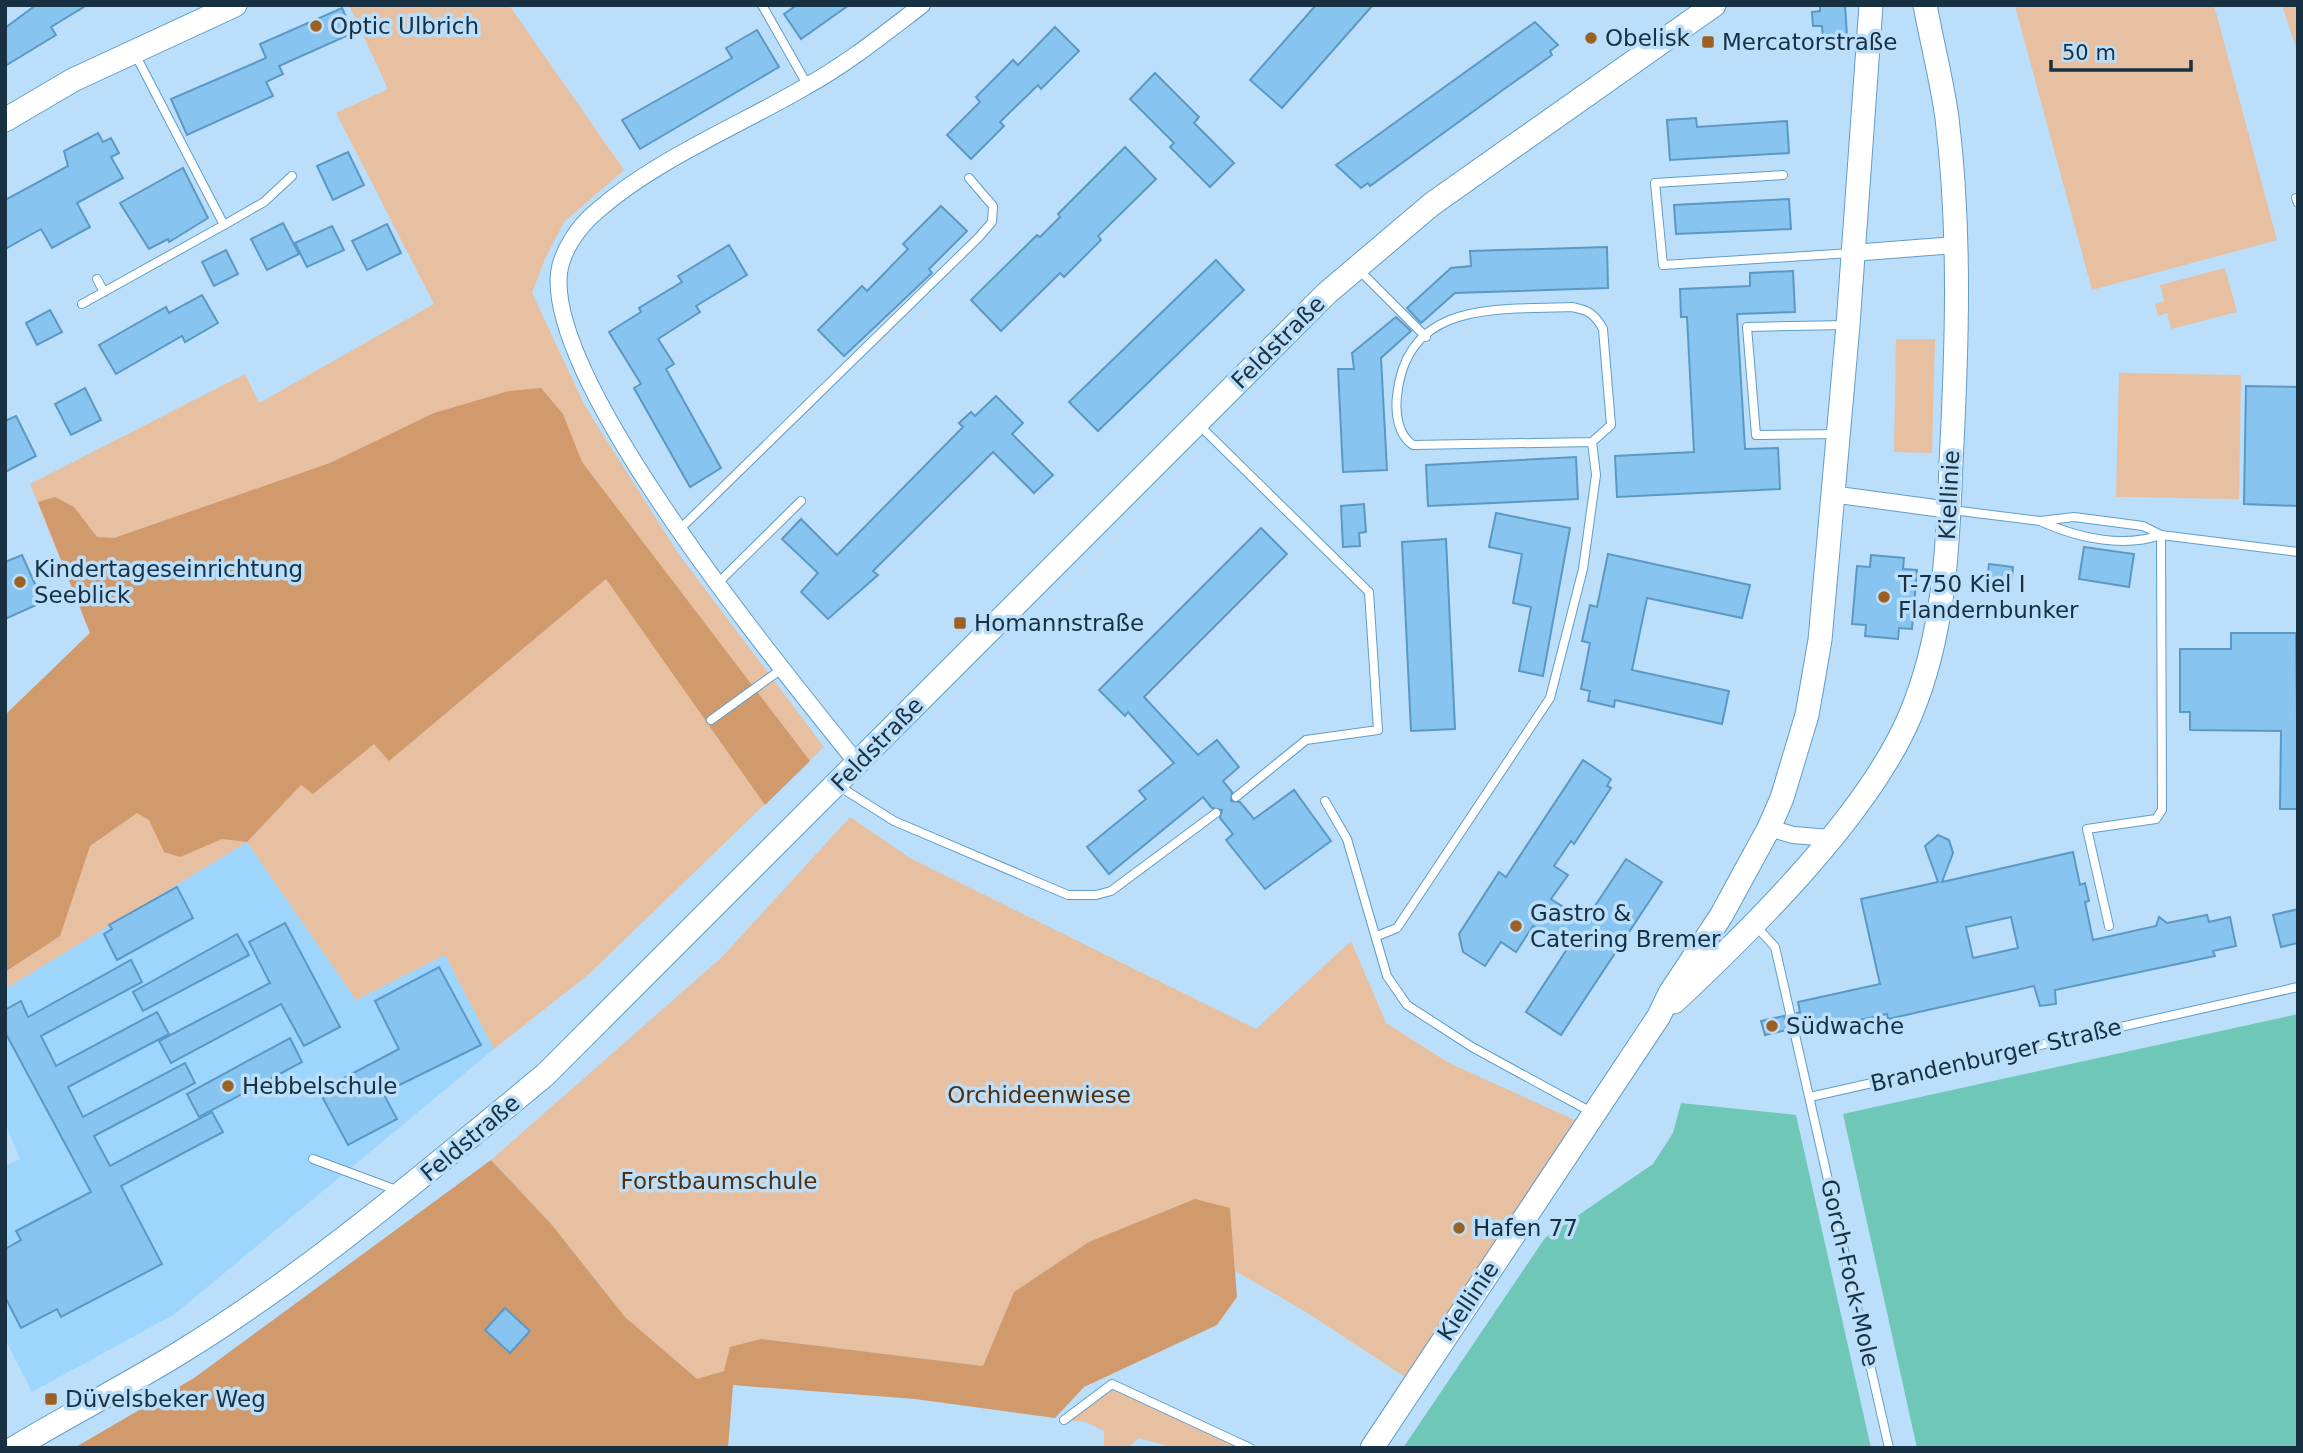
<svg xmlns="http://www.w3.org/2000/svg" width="2303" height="1453" font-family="'DejaVu Sans',sans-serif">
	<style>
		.built { fill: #9ed5fd }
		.green { fill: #e6c0a1 }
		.forest { fill: #d09a6c }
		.water { fill: #6ec7b7 }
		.building { fill: #88c4f0; stroke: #5c98c4; stroke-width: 2; fill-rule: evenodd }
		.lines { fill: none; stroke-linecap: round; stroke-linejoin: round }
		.lane-casing { stroke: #609dc8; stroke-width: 10 }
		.street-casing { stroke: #609dc8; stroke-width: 18 }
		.secondary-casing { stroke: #609dc8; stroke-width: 25 }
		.lane { stroke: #fff; stroke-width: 8 }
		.street { stroke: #fff; stroke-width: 16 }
		.secondary { stroke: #fff; stroke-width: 23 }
		.poi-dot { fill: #9c6023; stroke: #bbdffa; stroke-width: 2.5 }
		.labels { text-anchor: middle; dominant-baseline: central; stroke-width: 7; stroke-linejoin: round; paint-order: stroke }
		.poi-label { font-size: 23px; fill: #173042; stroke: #bbdffa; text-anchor: start }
		.street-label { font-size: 23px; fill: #173042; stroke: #bbdffa }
		.park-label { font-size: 23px; fill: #522e09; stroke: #bbdffa }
	</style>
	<rect width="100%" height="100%" fill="#bbdffa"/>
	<polygon class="built" points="247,842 356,1000 445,955 494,1049 175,1314 32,1392 5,1339 5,1166 20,1159 5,1123 5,989"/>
	<g class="green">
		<polygon points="349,5 509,5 624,170 564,222 545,259 532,293 585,406 678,553 824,747 589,974 494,1049 445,955 356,1000 247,842 5,989 5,715 90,633 30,484 245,374 259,403 434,304 336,113 388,89"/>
		<polygon points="2214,5 2277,240 2092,290 2015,6"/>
		<polygon points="2282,5 2298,5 2298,54"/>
		<polygon points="2225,268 2237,312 2171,329 2167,313 2158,316 2155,304 2164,301 2160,285"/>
		<polygon points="1896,339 1935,339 1932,453 1894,452"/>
		<polygon points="2119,373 2241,375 2239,499 2116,497"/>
		<polygon points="850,817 910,858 1256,1029 1351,941 1386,1023 1449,1063 1575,1120 1408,1379 1306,1312 1235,1271 1230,1208 1014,1292 983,1366 761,1339 724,1371 697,1380 625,1317 552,1225 491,1160 722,957"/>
		<polygon points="1112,1384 1250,1448 1176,1448 1138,1438 1129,1448 1104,1448 1104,1431 1086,1422 1064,1420"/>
	</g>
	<g class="forest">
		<polygon points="541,388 563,414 582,462 810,761 765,805 606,579 389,761 374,744 313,794 301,785 247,842 222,839 180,857 164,852 149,820 137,813 90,846 60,936 5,972 5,715 90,633 38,502 55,497 74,507 97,537 114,538 330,463 434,413 509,391"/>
		<polygon points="491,1160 552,1225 625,1317 697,1379 724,1371 730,1347 761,1339 983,1366 1014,1292 1089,1242 1195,1199 1230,1208 1237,1297 1217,1325 1084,1387 1055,1418 915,1399 733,1385 728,1448 74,1448 194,1378"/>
	</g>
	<g class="water">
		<polygon points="2298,1014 2298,1448 1917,1448 1843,1114"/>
		<polygon points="1681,1103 1796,1115 1871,1448 1403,1448 1545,1238 1653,1164 1673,1133"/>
	</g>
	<g class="building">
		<polygon points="36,5 87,5 51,27 56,35 5,66 5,28"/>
		<polygon points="797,5 849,5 801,39 784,14"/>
		<polygon points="1316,5 1373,5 1282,108 1250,80"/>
		<polygon points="1820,5 1845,5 1847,36 1843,36 1844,44 1828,46 1827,37 1823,37 1822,26 1813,26 1812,12 1820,11"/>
		<polygon points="342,8 353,33 279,66 283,74 266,82 273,96 187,135 171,99 266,58 260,44"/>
		<polygon points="1535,22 1558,45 1550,51 1552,55 1507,87 1370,186 1368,183 1361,188 1336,165"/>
		<polygon points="1055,27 1079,51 1041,89 1038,85 1000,122 1004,126 971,159 947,135 980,102 976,97 1013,60 1018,65"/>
		<polygon points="757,30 779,67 640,149 622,120 732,58 726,48"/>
		<polygon points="1155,73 1199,117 1194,123 1234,163 1210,187 1170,147 1174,143 1130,99"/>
		<polygon points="1696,118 1697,127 1787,121 1789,153 1670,160 1667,120"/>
		<polygon points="98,133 103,142 111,138 119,153 111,157 123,178 77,203 90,227 52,248 41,229 5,249 5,200 68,166 64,151"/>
		<polygon points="1125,147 1156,179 1098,236 1101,240 1064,277 1060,273 1001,331 971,300 1037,235 1040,237 1060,217 1058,214"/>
		<polygon points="348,152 364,185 333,200 317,166"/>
		<polygon points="183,168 208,218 169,242 168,239 149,249 120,203"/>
		<polygon points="1789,199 1791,229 1676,234 1674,205"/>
		<polygon points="941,206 967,231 929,269 932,273 844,356 818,330 862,286 867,291 908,249 903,244"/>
		<polygon points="283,223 299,254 267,270 251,239"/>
		<polygon points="387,224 401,253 367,270 352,241"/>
		<polygon points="332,226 344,250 307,267 295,243"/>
		<polygon points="729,245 747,275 696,306 700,312 658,339 674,364 666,369 721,468 690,487 634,388 641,384 609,332 641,312 639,308 682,282 678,276"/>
		<polygon points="1607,247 1608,288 1455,293 1421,323 1407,308 1451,268 1471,266 1470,251"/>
		<polygon points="226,250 238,274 214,286 202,262"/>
		<polygon points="1216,260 1244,290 1098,431 1069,402"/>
		<polygon points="1793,271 1795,312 1737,314 1745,449 1778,448 1780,489 1617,497 1615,456 1694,452 1687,317 1681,317 1680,289 1750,286 1750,273"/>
		<polygon points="202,295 218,323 185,342 182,336 116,374 99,345 166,307 169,313"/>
		<polygon points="50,310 62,332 37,345 26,323"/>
		<polygon points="1396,317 1411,331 1381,358 1387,470 1343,472 1338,369 1354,369 1352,353"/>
		<polygon points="2246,386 2298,387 2298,506 2244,504"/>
		<polygon points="85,388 101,420 71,435 55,404"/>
		<polygon points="996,396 1023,423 1012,434 1053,475 1034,493 993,452 873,571 878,575 828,619 801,592 818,573 782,539 801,519 837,555 963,427 959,423 971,412 975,416"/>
		<polygon points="16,416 36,456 5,472 5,421"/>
		<polygon points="1576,457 1578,499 1428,506 1426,465"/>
		<polygon points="1364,504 1366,532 1359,533 1360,546 1343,547 1341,506"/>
		<polygon points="1496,513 1570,528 1543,676 1519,671 1531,607 1513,603 1522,554 1489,547"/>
		<polygon points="1261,528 1287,554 1144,697 1198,755 1217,740 1239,767 1223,781 1232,792 1231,801 1240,802 1254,819 1294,790 1331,841 1265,889 1226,840 1233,834 1220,818 1222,810 1212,808 1203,797 1109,874 1087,847 1146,799 1139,791 1174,763 1128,712 1125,716 1099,690"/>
		<polygon points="1446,539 1455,729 1411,731 1402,542"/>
		<polygon points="2084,547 2134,554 2129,587 2079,579"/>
		<polygon points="1608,554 1750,585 1742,618 1647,598 1632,670 1729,691 1722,724 1615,700 1614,707 1588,701 1590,691 1581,689 1590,643 1582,641 1590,605 1597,607"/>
		<polygon points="22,555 43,602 5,619 5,562"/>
		<polygon points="1871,555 1904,558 1903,569 1917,570 1912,629 1899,628 1898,639 1865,636 1866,625 1852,624 1857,566 1870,567"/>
		<polygon points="1989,564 2013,567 2011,585 2001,590 1987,584"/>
		<polygon points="2231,633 2296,633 2298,809 2280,809 2281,731 2190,730 2190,712 2180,712 2180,649 2231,649"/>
		<polygon points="1583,760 1611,779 1607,786 1611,788 1574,844 1571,841 1554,866 1568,875 1551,899 1585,921 1626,859 1662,882 1561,1035 1526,1012 1567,949 1533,926 1516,952 1501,942 1485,966 1463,952 1459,934 1499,872 1506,877"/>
		<path d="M1938,835L1949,840L1953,853L1942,882L2073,852L2080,885L2085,883L2089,901L2085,902L2093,940L2156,926L2159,917L2167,923L2207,915L2209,922L2230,917L2236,946L2213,951L2215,956L2055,990L2056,1004L2040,1006L2034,986L1888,1019L1887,1014L1805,1032L1804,1026L1800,1027L1797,1013L1800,1012L1798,1002L1880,984L1861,899L1938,882L1925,846ZM2011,917L2018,948L1973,958L1966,927Z"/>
		<polygon points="177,887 193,918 117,960 104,934 112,929 109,925"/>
		<polygon points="2298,909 2298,943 2281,947 2273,915"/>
		<polygon points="285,923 340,1027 304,1046 281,1004 171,1063 159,1041 270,983 249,942"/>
		<polygon points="237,934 249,955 143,1011 133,992"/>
		<polygon points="131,960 142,982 41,1036 56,1066 157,1012 169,1034 68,1087 83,1117 185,1063 195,1083 94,1136 110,1166 212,1112 223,1132 121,1186 162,1264 61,1317 57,1309 21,1328 5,1297 5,1249 21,1240 16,1231 91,1192 5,1032 5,1010 21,1001 28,1017"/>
		<polygon points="439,967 481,1045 383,1093 397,1119 348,1145 319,1091 399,1049 375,1001"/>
		<polygon points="1784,1016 1787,1030 1765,1035 1761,1021"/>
		<polygon points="290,1038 302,1062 199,1117 187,1094"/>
		<polygon points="505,1308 530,1331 510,1353 485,1330"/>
	</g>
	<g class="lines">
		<g class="lane-casing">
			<g id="lane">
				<polyline points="762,5 808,86"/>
				<polyline points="135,54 224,225 264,202 292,176"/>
				<polyline points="1783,175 1655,183 1663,265 1851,253"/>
				<polyline points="2296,198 2298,203"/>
				<polyline points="1358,269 1426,337"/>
				<polyline points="97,279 104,292"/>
				<polyline points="82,304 224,225"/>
				<polyline points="1199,425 1369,592 1378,730 1306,740 1236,797"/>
				<polyline points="1837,434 1756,435 1747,327 1845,325"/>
				<polyline points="1952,510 2040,521 2074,517 2143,526 2161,535 2298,552"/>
				<path d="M2042,522C2078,538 2123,548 2161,535"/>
				<polyline points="679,530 979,237 992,222 993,206 969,178"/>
				<polyline points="718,583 801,501"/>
				<polyline points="711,720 783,668"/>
				<polyline points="837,785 894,821 1068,895 1096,895 1111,891 1216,813"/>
				<polyline points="1325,801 1347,839 1387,976 1407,1005 1472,1047 1593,1113"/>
				<polyline points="1756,926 1775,947 1889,1448"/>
				<polyline points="2109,926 2087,829 2156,819 2162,810 2161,535"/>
				<path d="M1377,936L1397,928L1550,698L1583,569L1596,475L1592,442L1611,425L1603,329C1595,314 1588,310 1572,307C1498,310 1407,299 1397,396C1395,414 1398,435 1413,445L1592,442"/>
				<polyline points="1810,1097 2298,987"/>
				<polyline points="313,1159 399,1191"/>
				<polyline points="1064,1420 1112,1384 1250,1448"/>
			</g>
		</g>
		<g class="street-casing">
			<g id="street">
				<polyline points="1852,253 1955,245"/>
				<polyline points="1831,494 1950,510"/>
				<path d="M857,763C784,671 547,386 559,273C562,250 579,226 597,211C655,160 738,126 805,87C847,64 884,34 922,5"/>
				<polyline points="1769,828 1793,835 1831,838"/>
			</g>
		</g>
		<g class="secondary-casing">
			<g id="secondary">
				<polyline points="5,120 73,80 235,5"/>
				<path d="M1674,1002C1753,928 1868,815 1910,716C1944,636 1948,549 1951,463C1957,349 1961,232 1947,118C1942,81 1932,43 1925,5"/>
				<path d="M14,1448C69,1415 126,1386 181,1352C311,1272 427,1172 545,1075L1327,293L1432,204L1714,5"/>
				<polyline points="1372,1448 1659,1016 1670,993 1721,916 1769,828 1782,798 1807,715 1820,640 1848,325 1871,5"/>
			</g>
		</g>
		<use href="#lane" class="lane"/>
		<use href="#street" class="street"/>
		<use href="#secondary" class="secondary"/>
	</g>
	<g class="poi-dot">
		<circle cx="316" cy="26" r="7"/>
		<circle cx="1591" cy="38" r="7"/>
		<rect x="1701" y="35" width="14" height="14" rx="3.5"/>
		<circle cx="20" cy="582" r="7"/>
		<circle cx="1884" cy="597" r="7"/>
		<rect x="953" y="616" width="14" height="14" rx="3.5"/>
		<circle cx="1516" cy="926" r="7"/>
		<circle cx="1772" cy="1026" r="7"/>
		<circle cx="228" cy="1086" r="7"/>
		<circle cx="1459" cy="1228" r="7"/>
		<rect x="44" y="1392" width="14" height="14" rx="3.5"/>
	</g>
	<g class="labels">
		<g class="poi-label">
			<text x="330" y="26">Optic Ulbrich</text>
			<text x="1605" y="38">Obelisk</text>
			<text x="1722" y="42">Mercatorstraße</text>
			<text x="34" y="569">Kindertageseinrichtung<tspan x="34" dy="26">Seeblick</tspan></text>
			<text x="1898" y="584">T-750 Kiel I<tspan x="1898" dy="26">Flandernbunker</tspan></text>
			<text x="974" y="623">Homannstraße</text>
			<text x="1530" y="913">Gastro &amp;<tspan x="1530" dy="26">Catering Bremer</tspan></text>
			<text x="1786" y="1026">Südwache</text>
			<text x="242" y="1086">Hebbelschule</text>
			<text x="1473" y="1228">Hafen 77</text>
			<text x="65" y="1399">Düvelsbeker Weg</text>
		</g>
		<g class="street-label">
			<text transform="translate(1278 342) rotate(-45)">Feldstraße</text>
			<text transform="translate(1949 495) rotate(-87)">Kiellinie</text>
			<text transform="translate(877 744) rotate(-46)">Feldstraße</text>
			<text transform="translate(1996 1055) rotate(-13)">Brandenburger Straße</text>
			<text transform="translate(470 1138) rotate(-40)">Feldstraße</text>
			<text transform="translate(1850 1273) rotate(77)">Gorch-Fock-Mole</text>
			<text transform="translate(1468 1301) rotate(-56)">Kiellinie</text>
		</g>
		<g class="park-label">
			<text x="1039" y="1095">Orchideenwiese</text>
			<text x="719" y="1181">Forstbaumschule</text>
		</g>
	</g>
	<rect width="2303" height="1453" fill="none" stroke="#173042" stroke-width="14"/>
	<path d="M2051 60v10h140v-10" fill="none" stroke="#173042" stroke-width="3.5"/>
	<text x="2062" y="60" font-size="21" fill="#173042" stroke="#bbdffa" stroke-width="5" paint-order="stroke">50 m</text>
</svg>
